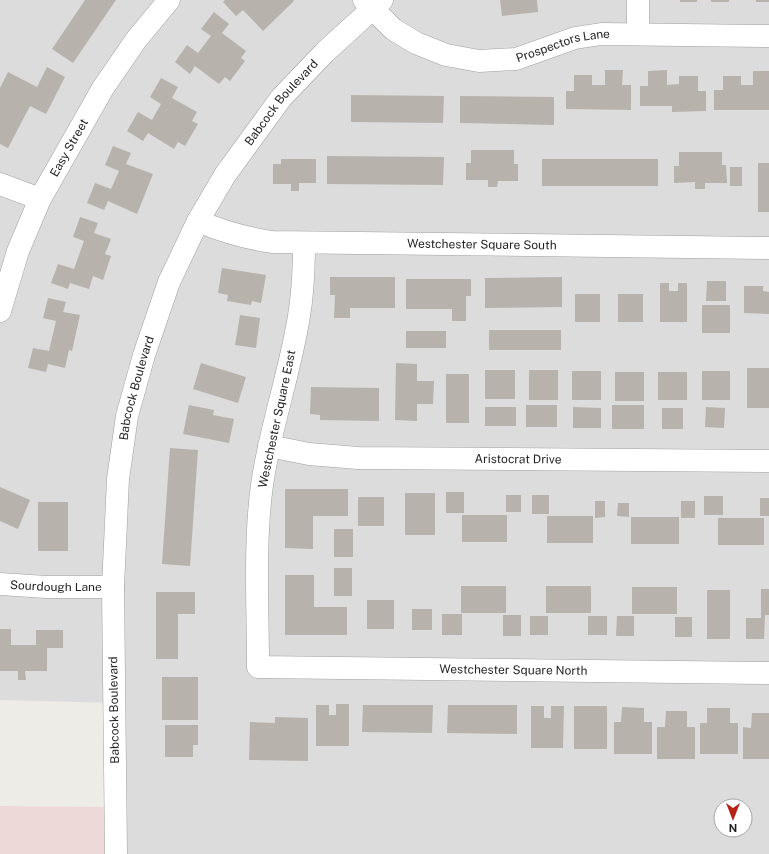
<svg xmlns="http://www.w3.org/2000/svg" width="769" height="854" font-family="'Public Sans',sans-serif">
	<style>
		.residential { fill: #dddcdc; fill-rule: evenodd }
		.commercial { fill: #eddad8 }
		.building { fill: #b7b2ac }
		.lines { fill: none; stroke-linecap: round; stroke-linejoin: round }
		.minor-casing { stroke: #a0a0a0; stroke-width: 23 }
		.minor { stroke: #fff; stroke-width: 22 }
		.labels { text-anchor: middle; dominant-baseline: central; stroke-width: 3; stroke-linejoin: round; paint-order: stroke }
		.street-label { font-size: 12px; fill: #1f1f1f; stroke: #fff }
	</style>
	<rect width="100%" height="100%" fill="#eeece6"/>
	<path class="residential" d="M0,0H769V854H115L114,703L0,700ZM721,806H745V830H721Z"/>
	<polygon class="commercial" points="0,806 115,807 115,854 0,854"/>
	<g class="building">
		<polygon points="85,0 116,0 73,63 52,49"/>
		<polygon points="225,0 293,0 294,1 263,31 243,10 236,16 223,2"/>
		<polygon points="500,0 537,0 538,12 502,16"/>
		<rect x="680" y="0" width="17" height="2"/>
		<rect x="711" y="0" width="18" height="2"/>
		<rect x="756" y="0" width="13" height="2"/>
		<polygon points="214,12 229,24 222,33 246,51 241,58 245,61 230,81 225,77 219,84 195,66 190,74 175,62 187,45 198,53 211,36 201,29"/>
		<polygon points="47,67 65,77 46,114 30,106 8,148 0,144 0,88 8,72 37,87"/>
		<polygon points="605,70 623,70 622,85 631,85 631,110 566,109 566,91 574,91 574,75 592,75 592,85 605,85"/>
		<polygon points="667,70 667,85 679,84 679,76 698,76 698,91 706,91 706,111 672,112 672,106 640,106 640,86 648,86 648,71"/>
		<polygon points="753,71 769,71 769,110 714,110 714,90 723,90 723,76 741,76 741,85 753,85"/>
		<polygon points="161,78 178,87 172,98 197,112 192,121 198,124 185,146 178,142 174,149 148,133 143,141 127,131 138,112 152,120 161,104 150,97"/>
		<polygon points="351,95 444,96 443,123 351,122"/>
		<polygon points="460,96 554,97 554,125 460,123"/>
		<polygon points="113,146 131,153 126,164 153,174 137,214 108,201 104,210 87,203 95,183 111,189 119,171 105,165"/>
		<polygon points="471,150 514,150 514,164 518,164 518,181 498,181 497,187 488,187 488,180 466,180 466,163 471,163"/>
		<polygon points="679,152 722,152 722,165 726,165 727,183 705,183 705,189 695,189 695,182 674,183 674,166 679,166"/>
		<polygon points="327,156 444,157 443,185 327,184"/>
		<polygon points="281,159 316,159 316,183 299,183 299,191 291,191 291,184 273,184 273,164 281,164"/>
		<rect x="542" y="159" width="116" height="27"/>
		<rect x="758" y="163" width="11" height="49"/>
		<rect x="730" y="167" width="12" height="19"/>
		<polygon points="80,217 98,223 94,233 111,239 105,254 111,256 103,280 93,276 89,289 70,283 68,289 51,283 58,264 74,269 84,241 73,237"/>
		<polygon points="222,268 266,275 261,303 252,301 251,305 227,301 228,295 218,293"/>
		<polygon points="330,277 395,277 395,308 350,308 350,318 334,318 335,295 330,295"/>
		<polygon points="562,277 562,307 485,308 485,278"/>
		<polygon points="406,279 471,279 471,296 466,296 466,321 452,321 452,309 406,309"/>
		<polygon points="707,281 726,281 726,301 706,301"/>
		<polygon points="660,283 669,283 669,291 678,291 678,283 687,283 687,322 660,322"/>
		<polygon points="744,286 763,286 763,291 769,292 769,314 744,313"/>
		<rect x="575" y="294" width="25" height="28"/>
		<rect x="618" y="294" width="25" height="28"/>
		<polygon points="48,298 66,302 63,312 80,315 72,351 69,350 65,368 48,364 46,372 28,368 33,348 49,351 56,321 43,318"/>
		<rect x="702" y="305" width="28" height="28"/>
		<polygon points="240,315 260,318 256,348 235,345"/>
		<rect x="489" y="330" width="72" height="20"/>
		<rect x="406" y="331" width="40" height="17"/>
		<polygon points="201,363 246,377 238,403 193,389"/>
		<polygon points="396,363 417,364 417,381 434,381 433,404 417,404 417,421 395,420"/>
		<rect x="747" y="368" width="22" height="40"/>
		<rect x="485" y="370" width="30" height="29"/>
		<rect x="529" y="370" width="29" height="30"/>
		<rect x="572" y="371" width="29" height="29"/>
		<rect x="702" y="371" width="28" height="29"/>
		<rect x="615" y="372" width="29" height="29"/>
		<rect x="658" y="372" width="29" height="28"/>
		<rect x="446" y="374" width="23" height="49"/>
		<polygon points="311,387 379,388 379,421 320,420 320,415 310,414"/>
		<polygon points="189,405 214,410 213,415 234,419 229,443 183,434"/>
		<rect x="526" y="405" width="31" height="22"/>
		<rect x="612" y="405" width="32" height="24"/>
		<rect x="485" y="407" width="31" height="19"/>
		<polygon points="573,407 601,408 601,428 573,428"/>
		<polygon points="706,407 725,408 724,428 705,427"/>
		<rect x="662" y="408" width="21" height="21"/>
		<polygon points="170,448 198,450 190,566 162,564"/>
		<polygon points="0,487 30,500 18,529 0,521"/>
		<polygon points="285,489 348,489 348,516 313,516 313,549 285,548"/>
		<rect x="446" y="492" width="18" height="21"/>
		<rect x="405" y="493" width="30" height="42"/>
		<rect x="506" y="495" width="15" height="17"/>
		<rect x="532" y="495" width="17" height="19"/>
		<rect x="704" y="496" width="19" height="19"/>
		<rect x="358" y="497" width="26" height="29"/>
		<rect x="760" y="498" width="9" height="18"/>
		<polygon points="595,501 605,501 605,517 595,518"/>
		<rect x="681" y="501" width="14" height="17"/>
		<rect x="38" y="502" width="30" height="49"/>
		<polygon points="618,503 629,503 629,517 617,516"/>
		<rect x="462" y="515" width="45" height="27"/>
		<rect x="547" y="516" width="46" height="27"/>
		<rect x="631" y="517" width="48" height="27"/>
		<rect x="718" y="518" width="46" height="27"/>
		<rect x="334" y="529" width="19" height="28"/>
		<rect x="334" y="568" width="18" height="28"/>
		<polygon points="285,575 314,575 314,607 347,607 347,635 285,635"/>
		<rect x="461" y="586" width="45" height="27"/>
		<rect x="546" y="586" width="45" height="27"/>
		<rect x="632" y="587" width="45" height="27"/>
		<polygon points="761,589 769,589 769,615 765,615 764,639 746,639 746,618 761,618"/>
		<rect x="707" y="590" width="23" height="49"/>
		<polygon points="156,592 195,592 195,614 178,614 178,659 156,659"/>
		<rect x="367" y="600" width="27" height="29"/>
		<rect x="412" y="609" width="20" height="21"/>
		<rect x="442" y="614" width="20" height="21"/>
		<rect x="503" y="615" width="18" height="21"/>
		<rect x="530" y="616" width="18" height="19"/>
		<rect x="588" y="616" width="19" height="19"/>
		<polygon points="617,616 634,616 634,636 616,636"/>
		<rect x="675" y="617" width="17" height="20"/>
		<polygon points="0,629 11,629 11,645 36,645 36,630 63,630 63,648 47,648 47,671 25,671 26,680 18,680 18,671 0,671"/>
		<rect x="162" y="677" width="36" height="43"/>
		<polygon points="336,704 349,704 349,746 316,746 316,705 329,705 329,715 336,715"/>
		<polygon points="363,705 433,705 432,733 362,732"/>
		<polygon points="448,705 517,705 517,734 447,733"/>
		<polygon points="531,706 544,706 544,718 551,718 551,706 564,706 563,748 531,748"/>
		<rect x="574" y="706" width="33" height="43"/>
		<polygon points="622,707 644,708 644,722 652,722 652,754 614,754 614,722 621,722"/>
		<polygon points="707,708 730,708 730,723 738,723 738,754 700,754 700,723 707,723"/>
		<polygon points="666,711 687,711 687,727 695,727 695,759 657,759 657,727 665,727"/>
		<polygon points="752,713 769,713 769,759 743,759 743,727 751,728"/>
		<polygon points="275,717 308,718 308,761 249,760 250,722 275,723"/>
		<polygon points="165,725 198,725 198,745 193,745 193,757 165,757"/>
	</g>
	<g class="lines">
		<g class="minor-casing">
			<g id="minor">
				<path id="s1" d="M364,0L393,29L416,43L446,55L479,61L516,59L575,38L601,34L769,36"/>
				<polyline points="638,34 638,0"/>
				<polyline points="0,184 40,199"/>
				<path id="s2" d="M198,221C223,232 246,238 272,242L769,248"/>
				<path id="s3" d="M304,243C304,268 303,292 299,316C290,373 270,428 262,485C254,543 258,608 258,667L769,673"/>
				<path id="s4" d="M0,311L18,251L40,199L103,88L136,40L169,0"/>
				<path id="s5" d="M269,446L309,454L358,458L769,461"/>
				<path id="s6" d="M0,584L46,587H113"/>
				<path id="s7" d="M116,854L113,587L118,479L127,416L144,355L169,282L198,221L225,175L281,98L325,52L382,0"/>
			</g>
		</g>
		<use href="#minor" class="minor"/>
	</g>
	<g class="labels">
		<g class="street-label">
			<text stroke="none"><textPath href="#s1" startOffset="220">Prospectors Lane</textPath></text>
			<text stroke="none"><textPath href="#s7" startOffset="792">Babcock Boulevard</textPath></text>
			<text stroke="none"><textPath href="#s4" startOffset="178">Easy Street</textPath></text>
			<text stroke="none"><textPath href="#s2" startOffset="287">Westchester Square South</textPath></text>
			<text stroke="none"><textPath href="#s7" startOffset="468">Babcock Boulevard</textPath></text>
			<text transform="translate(277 419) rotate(-78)">Westchester Square East</text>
			<text stroke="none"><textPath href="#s5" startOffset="250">Aristocrat Drive</textPath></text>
			<text stroke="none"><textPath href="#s6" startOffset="56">Sourdough Lane</textPath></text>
			<text stroke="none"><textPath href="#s3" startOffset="684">Westchester Square North</textPath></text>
			<text transform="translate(114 710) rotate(-91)">Babcock Boulevard</text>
		</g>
	</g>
	<g transform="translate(733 818) rotate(180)"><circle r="19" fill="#ffffff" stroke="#a5a5a5"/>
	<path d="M0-3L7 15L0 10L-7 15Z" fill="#b62418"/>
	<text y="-6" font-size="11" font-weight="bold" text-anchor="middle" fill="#1f1f1f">N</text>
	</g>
</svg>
